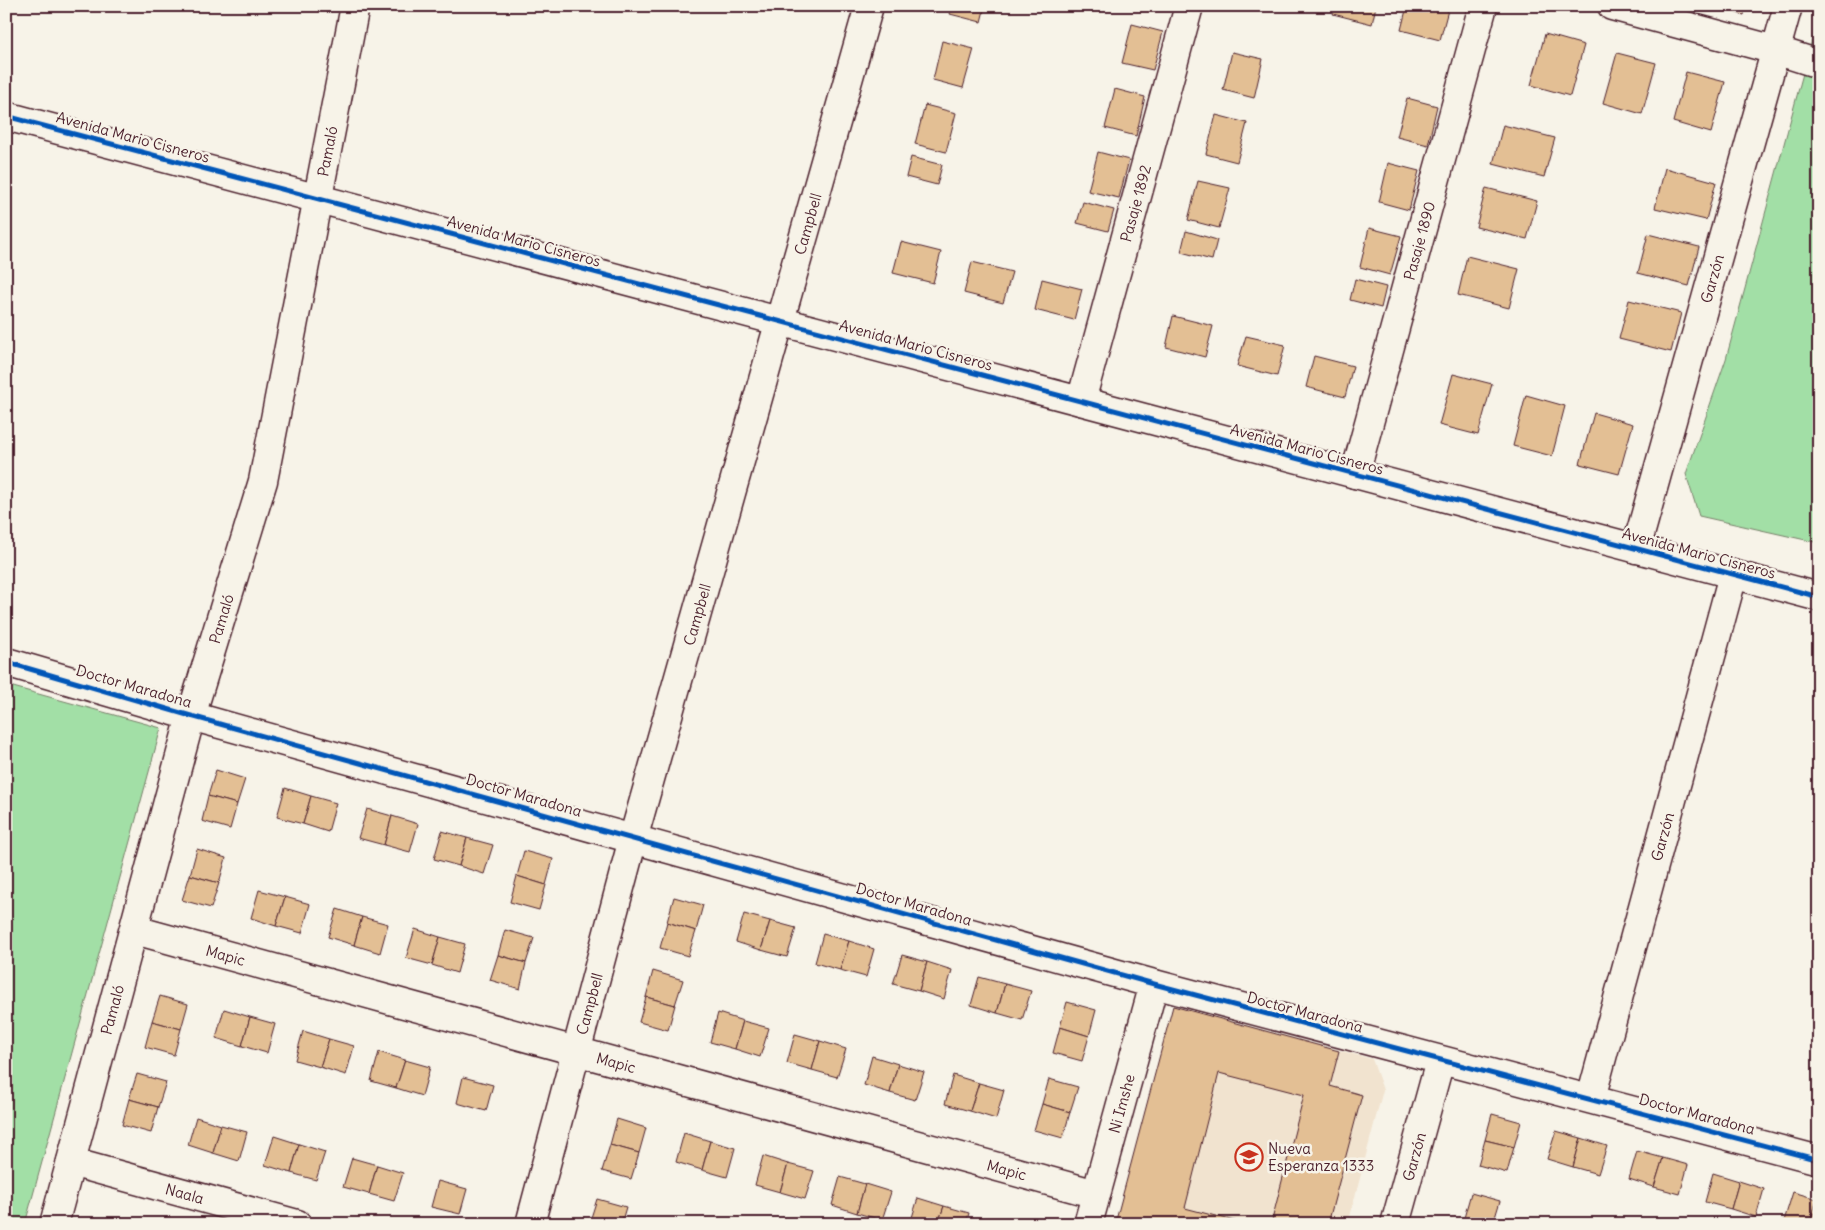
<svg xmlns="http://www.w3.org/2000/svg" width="1825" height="1230" font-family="Delius,sans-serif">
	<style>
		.built { fill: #f1e3cf }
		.green { fill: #a2dfa6; stroke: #767f68 }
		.building { fill: #e3bf94; stroke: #4a1f2b }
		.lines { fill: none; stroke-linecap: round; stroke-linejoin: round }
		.minor-casing { stroke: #4a1f2b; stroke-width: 31 }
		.minor { stroke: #f7f3e8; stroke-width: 28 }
		.cycleway-casing { stroke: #f7f3e8; stroke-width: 8 }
		.cycleway { stroke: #0057b8; stroke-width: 5 }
		.labels { text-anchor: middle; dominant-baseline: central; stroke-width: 5; stroke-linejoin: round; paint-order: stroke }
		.street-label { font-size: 15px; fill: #4a1f2b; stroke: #f7f3e8 }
		.poi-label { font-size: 15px; fill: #4a1f2b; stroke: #f7f3e8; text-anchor: start }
	</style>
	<rect width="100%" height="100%" fill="#f7f3e8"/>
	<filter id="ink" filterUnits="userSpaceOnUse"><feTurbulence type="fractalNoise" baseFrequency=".02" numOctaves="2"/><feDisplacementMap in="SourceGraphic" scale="10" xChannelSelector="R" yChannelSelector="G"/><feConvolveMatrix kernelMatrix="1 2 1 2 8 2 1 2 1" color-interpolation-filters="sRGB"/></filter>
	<g filter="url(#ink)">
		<polygon class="built" points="1173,1006 1372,1059 1383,1090 1348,1224 1115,1224"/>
		<g class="green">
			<polygon points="1819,14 1819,543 1699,516 1686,474 1726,359"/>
			<polygon points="6,685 161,728 25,1224 6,1224"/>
		</g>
		<g class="building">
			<polygon points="952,6 985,6 981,22 950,14"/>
			<polygon points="1335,6 1376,6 1372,24 1333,14"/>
			<polygon points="1407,6 1436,6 1448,10 1440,40 1401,30"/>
			<polygon points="1710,6 1746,6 1744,15"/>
			<polygon points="1132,24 1163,32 1153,70 1122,63"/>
			<polygon points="1545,34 1584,45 1570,96 1531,85"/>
			<polygon points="942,41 974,49 963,88 933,80"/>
			<polygon points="1232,52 1263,59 1254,98 1223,90"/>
			<polygon points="1617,53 1656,63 1642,114 1603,103"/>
			<polygon points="1686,72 1725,82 1711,133 1673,122"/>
			<polygon points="1115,89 1145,97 1136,136 1105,128"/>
			<polygon points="1407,98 1437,106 1428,145 1397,137"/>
			<polygon points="925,105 956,113 946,152 915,144"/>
			<polygon points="1216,115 1247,123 1237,162 1206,154"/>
			<polygon points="1503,125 1555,138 1544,177 1493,164"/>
			<polygon points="1098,152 1129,160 1119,198 1088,191"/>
			<polygon points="911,157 942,165 937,185 906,177"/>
			<polygon points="1388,163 1419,171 1409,210 1379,202"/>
			<polygon points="1665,168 1716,182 1706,220 1655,208"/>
			<polygon points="1198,181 1230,188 1219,228 1188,220"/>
			<polygon points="1486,188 1537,201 1527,239 1476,227"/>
			<polygon points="1083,202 1114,210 1108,231 1077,223"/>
			<polygon points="1369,228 1401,236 1390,275 1360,267"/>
			<polygon points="1186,231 1217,240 1212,260 1181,252"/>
			<polygon points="1648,234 1699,247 1689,286 1638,273"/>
			<polygon points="901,242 941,252 933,283 893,273"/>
			<polygon points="1467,256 1519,269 1509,308 1458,295"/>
			<polygon points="972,262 1012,272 1003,303 964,293"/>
			<polygon points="1042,279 1082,289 1074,320 1035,310"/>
			<polygon points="1355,279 1386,287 1381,308 1350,300"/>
			<polygon points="1629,300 1681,313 1671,352 1619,339"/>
			<polygon points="1173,316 1213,326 1205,357 1166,347"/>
			<polygon points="1246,336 1285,345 1277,376 1237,366"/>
			<polygon points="1314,356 1353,366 1345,397 1306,387"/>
			<polygon points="1453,374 1492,384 1478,435 1439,425"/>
			<polygon points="1526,395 1565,406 1552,456 1513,446"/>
			<polygon points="1594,413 1633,424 1619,474 1580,464"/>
			<polygon points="216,770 245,779 237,804 208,796"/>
			<polygon points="285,788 311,796 303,824 277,817"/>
			<polygon points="208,796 237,804 230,829 202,821"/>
			<polygon points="311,796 336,803 328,832 303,824"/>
			<polygon points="367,809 392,816 384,845 358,838"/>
			<polygon points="392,816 418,824 410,852 384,845"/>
			<polygon points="442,831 467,838 459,866 434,859"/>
			<polygon points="467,838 493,845 484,874 459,866"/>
			<polygon points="197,849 226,858 219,883 190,875"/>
			<polygon points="524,851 553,859 546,885 517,876"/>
			<polygon points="190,875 219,883 211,908 182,900"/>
			<polygon points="517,876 546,885 539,910 510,902"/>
			<polygon points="259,890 285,897 276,926 251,918"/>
			<polygon points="285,897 310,904 302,933 276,926"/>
			<polygon points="674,897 703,905 696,931 667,922"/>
			<polygon points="337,909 362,917 354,945 328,937"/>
			<polygon points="744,914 770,921 761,950 736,942"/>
			<polygon points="362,917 388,924 380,953 354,945"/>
			<polygon points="770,921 796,928 787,957 761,950"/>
			<polygon points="667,922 696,931 688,956 660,948"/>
			<polygon points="415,929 440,937 432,965 406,958"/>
			<polygon points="505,930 534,938 526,963 498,955"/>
			<polygon points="823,934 849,941 840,970 815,963"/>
			<polygon points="440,937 465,944 457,973 432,965"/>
			<polygon points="849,941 874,949 866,977 840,970"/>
			<polygon points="498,955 526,963 520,989 490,980"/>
			<polygon points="902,955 927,962 919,991 893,984"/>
			<polygon points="927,962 952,970 944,999 919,991"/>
			<polygon points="653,971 683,980 675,1005 646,997"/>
			<polygon points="979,977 1005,984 997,1013 971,1005"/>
			<polygon points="1005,984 1031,991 1022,1020 997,1013"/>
			<polygon points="160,996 188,1004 181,1029 152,1021"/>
			<polygon points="646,997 675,1005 668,1030 639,1022"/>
			<polygon points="1067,1002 1096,1010 1089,1036 1060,1027"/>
			<polygon points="1173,1006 1339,1051 1330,1086 1362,1095 1328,1224 1271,1224 1304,1095 1219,1073 1185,1208 1246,1224 1115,1224"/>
			<polygon points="224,1009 250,1017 242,1046 216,1038"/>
			<polygon points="718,1013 743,1021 735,1049 710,1042"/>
			<polygon points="250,1017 275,1024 267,1053 242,1046"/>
			<polygon points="152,1021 181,1029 174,1055 145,1047"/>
			<polygon points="743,1021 769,1028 760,1057 735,1049"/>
			<polygon points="1060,1027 1089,1036 1082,1061 1053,1053"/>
			<polygon points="303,1031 329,1039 320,1067 295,1060"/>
			<polygon points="795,1034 820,1041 812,1070 787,1063"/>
			<polygon points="329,1039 354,1046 346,1075 320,1067"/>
			<polygon points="820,1041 846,1049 837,1077 812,1070"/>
			<polygon points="379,1052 405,1060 396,1088 371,1081"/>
			<polygon points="872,1056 898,1064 890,1093 864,1085"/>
			<polygon points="405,1060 430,1067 422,1096 396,1088"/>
			<polygon points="898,1064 924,1072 915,1100 890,1093"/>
			<polygon points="137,1074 166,1082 158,1107 129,1099"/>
			<polygon points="953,1075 979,1083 970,1111 945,1104"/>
			<polygon points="463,1077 493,1085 486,1111 457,1103"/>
			<polygon points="1049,1079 1078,1087 1070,1112 1042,1104"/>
			<polygon points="979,1083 1004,1090 996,1119 970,1111"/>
			<polygon points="129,1099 158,1107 151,1133 122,1125"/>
			<polygon points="1042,1104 1070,1112 1063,1138 1034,1130"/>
			<polygon points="1492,1114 1521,1122 1514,1147 1485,1140"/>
			<polygon points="196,1117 221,1125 213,1153 188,1145"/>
			<polygon points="617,1119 646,1128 639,1153 610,1145"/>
			<polygon points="221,1125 247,1132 239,1161 213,1153"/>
			<polygon points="1556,1131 1581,1138 1573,1167 1547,1159"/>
			<polygon points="684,1133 710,1141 702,1170 676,1162"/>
			<polygon points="274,1136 299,1144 291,1173 265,1165"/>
			<polygon points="1581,1138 1607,1146 1598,1174 1573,1167"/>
			<polygon points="1485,1140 1514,1147 1507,1173 1478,1165"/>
			<polygon points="710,1141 735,1148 727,1177 702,1170"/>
			<polygon points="299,1144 325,1152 316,1180 291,1173"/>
			<polygon points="610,1145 639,1153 631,1179 602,1171"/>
			<polygon points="1637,1151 1663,1158 1654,1187 1629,1179"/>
			<polygon points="763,1156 788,1164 780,1192 755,1185"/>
			<polygon points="352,1158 377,1165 369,1194 343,1187"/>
			<polygon points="1663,1158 1688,1165 1680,1194 1654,1187"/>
			<polygon points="788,1164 814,1171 805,1199 780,1192"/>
			<polygon points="377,1165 403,1173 394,1201 369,1194"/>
			<polygon points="1713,1173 1739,1181 1731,1209 1705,1202"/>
			<polygon points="840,1177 865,1184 857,1213 832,1205"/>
			<polygon points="438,1181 467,1189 460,1214 431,1207"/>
			<polygon points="1739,1181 1764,1189 1756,1217 1731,1209"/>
			<polygon points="865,1184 891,1192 882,1220 857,1213"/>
			<polygon points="1793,1192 1817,1199 1810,1224 1783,1224"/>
			<polygon points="1471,1193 1500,1201 1493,1224 1482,1224 1464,1218"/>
			<polygon points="1819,1193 1819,1224 1810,1224 1817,1199"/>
			<polygon points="918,1198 944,1206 938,1224 910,1224"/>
			<polygon points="597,1199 626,1207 621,1224 589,1224"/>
			<polygon points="944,1206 969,1213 966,1224 938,1224"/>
			<polygon points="1464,1218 1482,1224 1462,1224"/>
		</g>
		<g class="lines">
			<g class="minor-casing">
				<g id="minor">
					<polyline points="1612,6 1775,50 1819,64"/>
					<polyline points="6,116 1819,597"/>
					<path id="s1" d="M1081,401L1189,6"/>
					<path id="s2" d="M1355,474L1483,6"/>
					<path id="s3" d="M1636,549L1788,6"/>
					<polyline points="6,662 191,716 1154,984 1819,1160"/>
					<path id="s4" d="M135,930L1096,1194"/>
					<path id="s5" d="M1591,1098L1733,575"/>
					<path id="s6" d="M71,1162L297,1224"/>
					<path id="s7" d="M54,1224L191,716L263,481L355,6"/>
					<path id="s8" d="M530,1224L633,839L869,6"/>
					<path id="s9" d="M1088,1224L1154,984"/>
					<path id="s10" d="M1395,1224L1440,1061"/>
				</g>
			</g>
			<use href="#minor" class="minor"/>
			<g class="cycleway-casing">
				<g id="cycleway">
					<polyline points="6,116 1819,597"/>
					<polyline points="6,662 191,716 1154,984 1819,1160"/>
				</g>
			</g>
			<use href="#cycleway" class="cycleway"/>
		</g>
	</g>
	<defs>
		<g id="school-ring" transform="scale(1.4375)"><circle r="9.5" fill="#f7f3e8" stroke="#c8321e" stroke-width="1.5"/><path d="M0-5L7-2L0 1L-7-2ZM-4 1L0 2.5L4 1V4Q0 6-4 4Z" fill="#c8321e"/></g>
	</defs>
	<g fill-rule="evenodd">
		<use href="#school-ring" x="1249" y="1157"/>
	</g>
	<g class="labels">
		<g class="street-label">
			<text transform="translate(133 137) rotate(15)">Avenida Mario Cisneros</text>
			<text stroke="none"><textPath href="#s7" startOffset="1108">Pamaló</textPath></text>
			<text stroke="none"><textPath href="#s1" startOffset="205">Pasaje 1892</textPath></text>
			<text stroke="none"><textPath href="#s8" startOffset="1038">Campbell</textPath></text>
			<text stroke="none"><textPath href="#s2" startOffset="242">Pasaje 1890</textPath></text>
			<text transform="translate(524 241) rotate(15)">Avenida Mario Cisneros</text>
			<text stroke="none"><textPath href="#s3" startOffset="281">Garzón</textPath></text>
			<text transform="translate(916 345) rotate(15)">Avenida Mario Cisneros</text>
			<text transform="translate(1307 449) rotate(15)">Avenida Mario Cisneros</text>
			<text transform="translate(1699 553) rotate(15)">Avenida Mario Cisneros</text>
			<text stroke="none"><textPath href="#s8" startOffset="632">Campbell</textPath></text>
			<text stroke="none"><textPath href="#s7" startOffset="628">Pamaló</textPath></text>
			<text transform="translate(134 686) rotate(16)">Doctor Maradona</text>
			<text transform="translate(524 795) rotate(16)">Doctor Maradona</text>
			<text stroke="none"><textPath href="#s5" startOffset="271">Garzón</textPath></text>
			<text transform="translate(914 904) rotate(16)">Doctor Maradona</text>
			<text stroke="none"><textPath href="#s4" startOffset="94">Mapic</textPath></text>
			<text stroke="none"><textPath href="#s8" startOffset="228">Campbell</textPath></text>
			<text stroke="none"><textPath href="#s7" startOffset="222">Pamaló</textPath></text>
			<text transform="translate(1305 1012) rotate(15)">Doctor Maradona</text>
			<text stroke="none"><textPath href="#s4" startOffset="499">Mapic</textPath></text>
			<text stroke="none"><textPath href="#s9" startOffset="125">Ni Imshe</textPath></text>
			<text transform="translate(1697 1114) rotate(15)">Doctor Maradona</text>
			<text stroke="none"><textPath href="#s10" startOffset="70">Garzón</textPath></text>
			<text stroke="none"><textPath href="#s4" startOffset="904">Mapic</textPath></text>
			<text stroke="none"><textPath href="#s6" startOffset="118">Naala</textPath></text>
		</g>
		<g class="poi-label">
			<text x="1268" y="1148">Nueva<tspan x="1268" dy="17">Esperanza 1333</tspan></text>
		</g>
	</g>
	<rect width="1825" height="1230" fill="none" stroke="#f7f3e8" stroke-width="25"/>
	<rect x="12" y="12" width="1800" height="1205" fill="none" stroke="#4a1f2b" stroke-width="2" filter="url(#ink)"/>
</svg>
